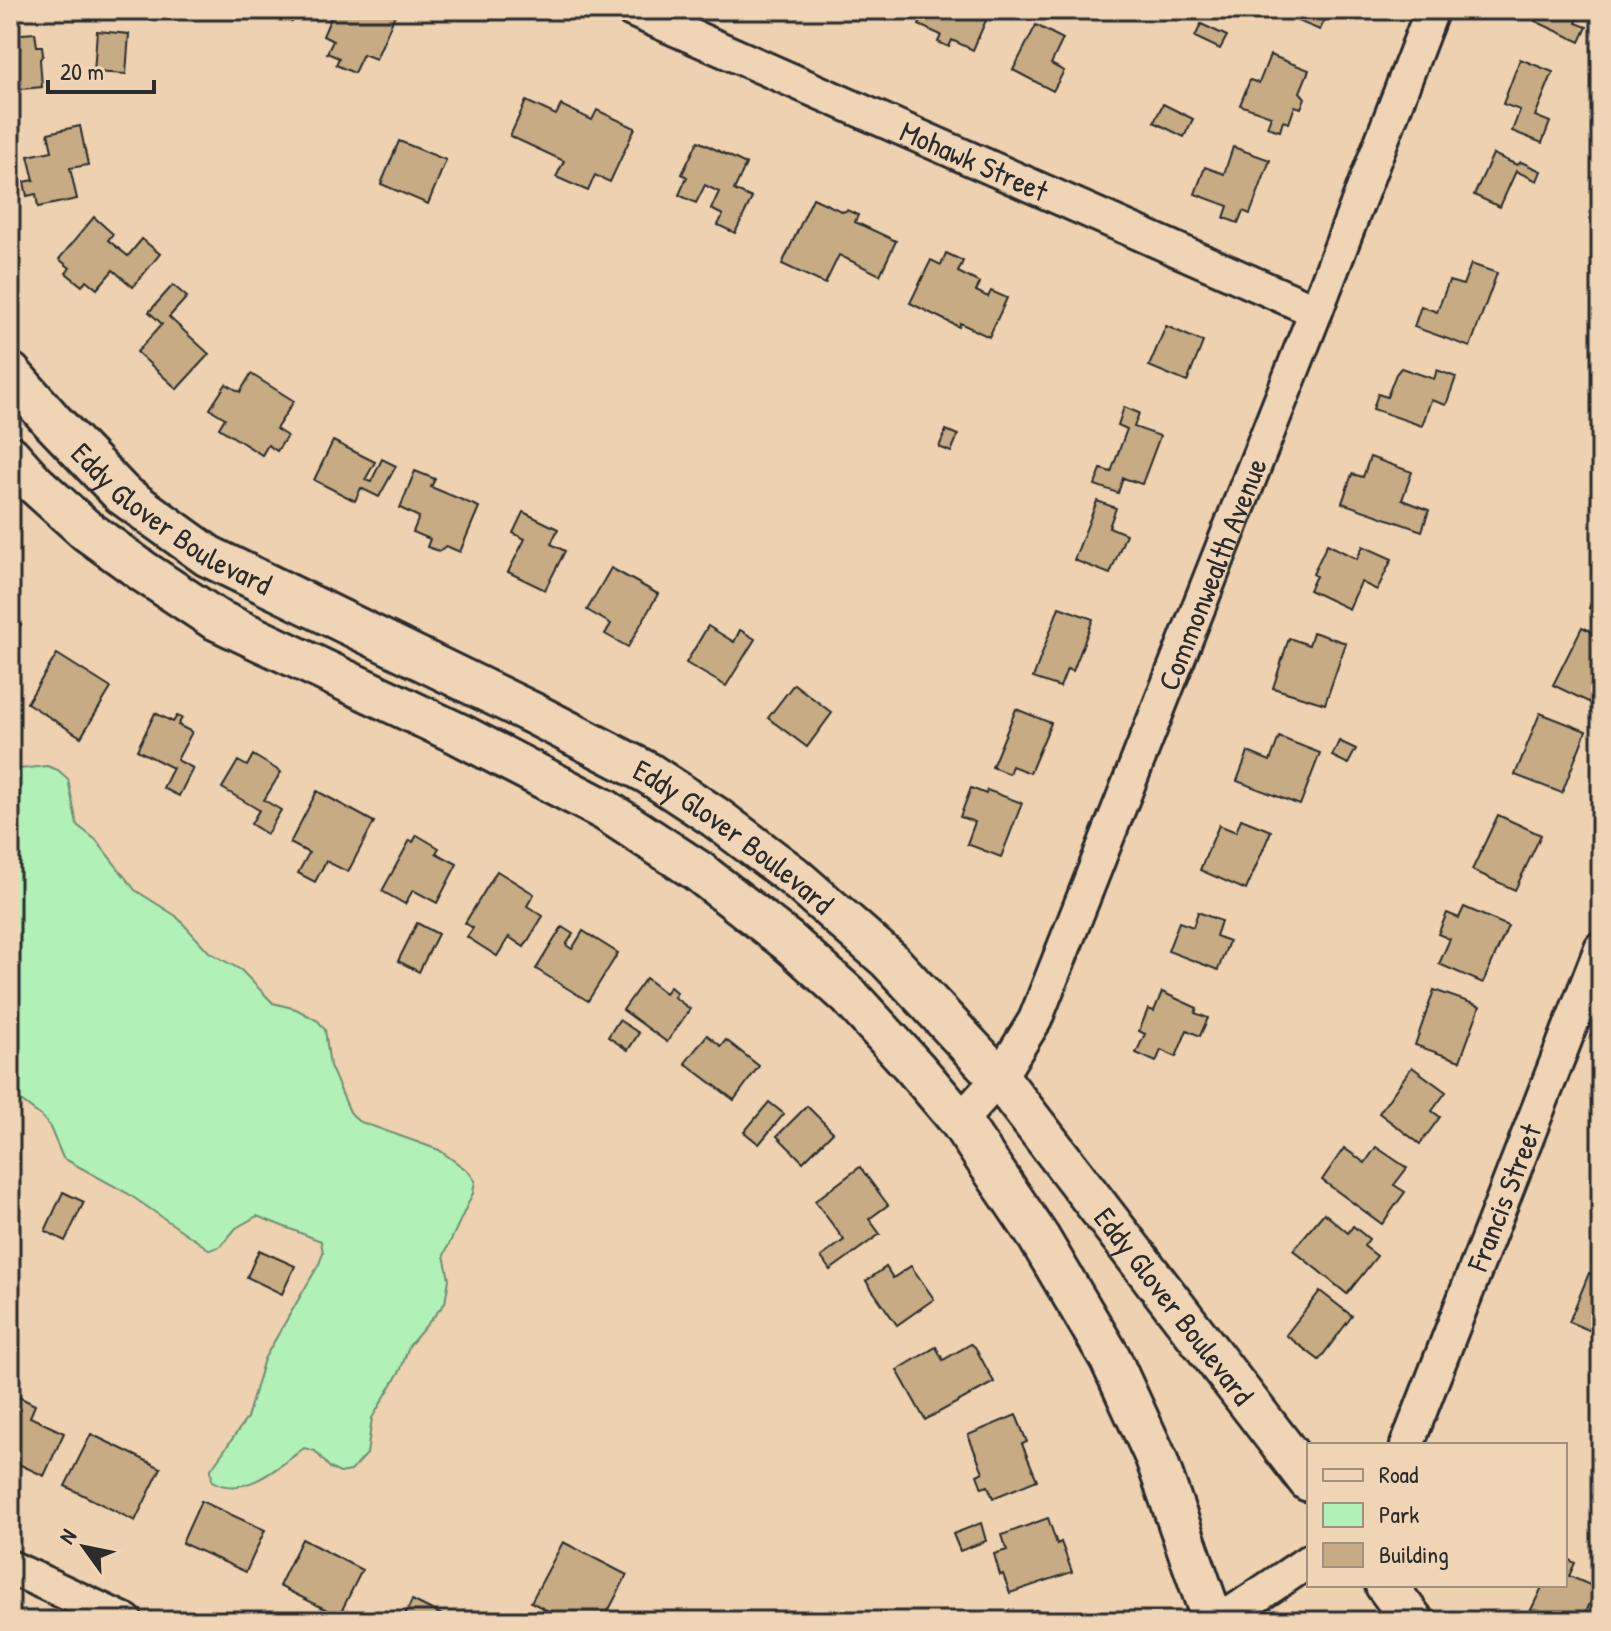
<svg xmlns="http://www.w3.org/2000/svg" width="1611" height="1631" font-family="'Patrick Hand',sans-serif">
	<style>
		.green { fill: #b1f0b7; stroke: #6e8e71; stroke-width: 2 }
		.building { fill: #c6ab85; stroke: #2b2b2b; stroke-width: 2 }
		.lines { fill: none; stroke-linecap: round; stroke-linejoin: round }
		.minor-casing { stroke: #2b2b2b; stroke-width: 38 }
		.tertiary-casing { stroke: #2b2b2b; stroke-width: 46 }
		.minor { stroke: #efd4b6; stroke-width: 32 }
		.tertiary { stroke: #efd4b6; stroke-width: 40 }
		.labels { text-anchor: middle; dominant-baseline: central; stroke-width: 6; stroke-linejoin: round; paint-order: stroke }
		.street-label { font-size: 30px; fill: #2b2b2b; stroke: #efd4b6 }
	</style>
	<rect width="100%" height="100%" fill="#edd1b0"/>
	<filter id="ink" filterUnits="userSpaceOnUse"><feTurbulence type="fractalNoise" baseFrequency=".0125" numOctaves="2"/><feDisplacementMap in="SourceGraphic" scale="16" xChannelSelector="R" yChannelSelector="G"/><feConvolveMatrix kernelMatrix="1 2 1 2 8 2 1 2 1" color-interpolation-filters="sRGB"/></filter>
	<g filter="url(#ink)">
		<path class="green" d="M47,766L58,770L68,779L77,825L96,840L135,890L176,916L209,952L241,970L273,1003L296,1009L318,1021L325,1030L330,1066L350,1112L358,1121L439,1150L468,1171L475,1181L473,1193L444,1255L449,1279L445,1303L409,1346L401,1369L372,1418L367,1454L351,1471L340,1473L330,1468L315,1451L304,1448C280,1466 243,1500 212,1481L211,1469L247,1418L264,1359L319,1264L323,1253L321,1241L257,1216L236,1228L221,1246L210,1250L127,1193L63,1158L49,1125L41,1116L10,1093V770Z"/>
		<g class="building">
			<polygon points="262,10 296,10 292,22"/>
			<polygon points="334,10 385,10 395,15 376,59 363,54 354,73 336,65 339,58 327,53 333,41 323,36"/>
			<polygon points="926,10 989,10 990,11 973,50 952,40 949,47 938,42 941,35 919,25"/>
			<polygon points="1021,10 1045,10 1041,19"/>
			<polygon points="1287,10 1329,10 1320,30 1285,16"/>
			<polygon points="1540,10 1582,10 1576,23 1587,27 1580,42 1535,21"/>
			<polygon points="1201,24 1227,36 1220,49 1195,37"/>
			<polygon points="1036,25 1063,39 1051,64 1064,71 1053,91 1013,70"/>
			<polygon points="97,31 129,34 126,74 94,72"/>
			<polygon points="35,33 37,46 42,46 43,55 40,59 42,87 10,90 10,35"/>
			<polygon points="1270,55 1309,70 1300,92 1305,98 1301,108 1295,106 1289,123 1283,121 1280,131 1267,127 1271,116 1240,105 1250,80 1259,83"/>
			<polygon points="1520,59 1553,72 1535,116 1550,122 1542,143 1512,131 1520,110 1503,104"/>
			<polygon points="526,101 556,115 561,105 592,120 597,110 635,128 610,182 595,175 588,191 556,177 564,161 510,136"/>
			<polygon points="1163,104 1193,119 1184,137 1154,122"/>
			<polygon points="80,126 88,165 70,168 77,199 38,207 36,194 27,196 24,182 34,180 28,156 52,151 48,133"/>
			<polygon points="399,141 446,160 428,204 381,184"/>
			<polygon points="698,141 746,164 734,190 752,198 735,233 718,225 723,215 711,209 719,192 705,185 696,203 679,195 687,177 682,174"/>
			<polygon points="1233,147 1270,160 1250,214 1243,211 1238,223 1224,218 1228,206 1195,194 1205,167 1224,174"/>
			<polygon points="1493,154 1517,165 1521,162 1541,171 1537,181 1516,171 1500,207 1474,195"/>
			<polygon points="813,198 843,212 847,210 858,215 855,222 896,241 880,275 839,255 825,284 782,264"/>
			<polygon points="94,217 113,234 108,240 128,256 142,239 160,254 133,287 113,270 97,289 86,280 82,286 66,273 70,268 59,259"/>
			<polygon points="946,253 963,261 958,272 980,283 976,291 988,297 991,291 1007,298 989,337 960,323 959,327 910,303 931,260 941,265"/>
			<polygon points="1471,264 1497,273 1470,347 1414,327 1421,306 1437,312 1449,281 1463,285"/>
			<polygon points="173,285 187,297 169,317 209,354 177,389 137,352 162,324 149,312"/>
			<polygon points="1166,326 1203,342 1187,382 1149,366"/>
			<polygon points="1401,368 1434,379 1437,370 1456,377 1446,405 1431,400 1422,426 1373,409 1378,394 1387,397 1396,374"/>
			<polygon points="251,374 294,401 276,429 287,436 277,451 268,445 262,455 219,428 225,418 210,409 226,384 240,392"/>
			<polygon points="1124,407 1139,413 1134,427 1160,436 1142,484 1123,478 1118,493 1095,485 1101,469 1111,472 1127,429 1118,425"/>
			<polygon points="946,430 958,435 951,452 939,447"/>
			<polygon points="333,441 375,462 365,480 371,482 382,459 396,466 379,497 361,488 355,501 314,480"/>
			<polygon points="1370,457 1412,472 1402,500 1429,510 1422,531 1342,503 1352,474 1363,477"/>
			<polygon points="415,471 435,479 431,487 479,507 460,552 446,546 439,551 427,547 430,539 413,532 419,517 400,508"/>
			<polygon points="1097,501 1116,508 1109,527 1126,534 1110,574 1074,560"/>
			<polygon points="523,512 558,529 551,544 565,551 545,590 508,572 525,539 513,533"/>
			<polygon points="1327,544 1357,559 1363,546 1392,559 1377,590 1361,582 1349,609 1309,590 1316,576 1313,574"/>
			<polygon points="611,568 658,594 628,647 605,634 611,624 587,610"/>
			<polygon points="1601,573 1601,612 1589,608"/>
			<polygon points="1059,607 1093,619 1073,671 1067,669 1060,687 1033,678"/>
			<polygon points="10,617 21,625 10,638"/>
			<polygon points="708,626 734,642 740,630 755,639 726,686 686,663"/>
			<polygon points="1582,627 1601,636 1601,708 1553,685"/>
			<polygon points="1313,632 1346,643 1325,704 1273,688 1289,638 1309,645"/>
			<polygon points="57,654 111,688 81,737 27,703"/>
			<polygon points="794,684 832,713 807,747 768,718"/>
			<polygon points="1016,709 1051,723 1030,773 1012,766 1009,774 992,767"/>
			<polygon points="155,713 173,722 177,716 182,718 178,725 192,732 177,760 193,768 179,796 163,788 173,768 137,750"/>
			<polygon points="1540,713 1586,731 1562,793 1515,775"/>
			<polygon points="1279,737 1320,753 1300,805 1237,781 1248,752 1270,761"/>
			<polygon points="1339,741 1356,749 1348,764 1332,756"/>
			<polygon points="253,755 281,772 264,800 281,810 267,834 251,824 259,810 222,788 238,761 247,766"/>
			<polygon points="971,788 986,794 987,790 1022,803 1001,857 967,844 975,822 960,817"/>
			<polygon points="317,791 374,822 348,872 326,861 315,882 298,873 309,853 290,843"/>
			<polygon points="1498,815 1541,835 1515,890 1472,870"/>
			<polygon points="1241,819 1271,831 1246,890 1200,870 1219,825 1236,832"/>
			<polygon points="417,835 439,848 436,853 457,864 437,903 413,890 405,904 382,891 410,840 413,842"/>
			<polygon points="497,871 534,894 527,906 543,916 524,947 509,937 497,956 467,937 473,928 465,923"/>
			<polygon points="1464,907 1508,926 1483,983 1439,964 1450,939 1438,934 1447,913 1459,918"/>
			<polygon points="1198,912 1221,921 1216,936 1229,941 1218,970 1168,951 1179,922 1193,927"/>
			<polygon points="417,923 438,934 419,972 398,961"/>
			<polygon points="562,927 573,934 566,945 572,949 583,931 618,953 588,1001 536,969"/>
			<polygon points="646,978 665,993 670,987 677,993 674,997 690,1009 667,1042 623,1010"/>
			<polygon points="1434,990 1480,1006 1460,1061 1415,1045"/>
			<polygon points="1162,992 1197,1008 1195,1013 1208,1018 1200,1036 1187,1030 1176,1057 1161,1050 1156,1062 1136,1053 1145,1034 1139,1031 1148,1009 1154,1011"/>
			<polygon points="619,1020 639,1033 628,1050 608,1037"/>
			<polygon points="707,1035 721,1046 726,1040 759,1066 734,1100 685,1063"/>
			<polygon points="1412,1067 1446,1092 1432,1111 1440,1117 1420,1144 1379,1113"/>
			<polygon points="769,1102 784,1114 759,1144 744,1132"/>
			<polygon points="807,1106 833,1132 803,1162 777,1136"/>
			<polygon points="1376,1147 1407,1168 1394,1185 1405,1192 1382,1224 1322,1180 1344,1148 1365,1163"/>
			<polygon points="860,1167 888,1205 869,1219 880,1234 830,1270 821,1257 844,1240 815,1201"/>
			<polygon points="63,1192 84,1202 65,1241 45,1231"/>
			<polygon points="1324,1213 1348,1233 1353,1226 1369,1239 1364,1246 1377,1256 1347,1294 1293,1250"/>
			<polygon points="259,1250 295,1266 282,1294 247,1277"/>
			<polygon points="911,1266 934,1299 897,1325 866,1281 886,1267 893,1278"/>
			<polygon points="1589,1273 1601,1278 1601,1335 1569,1322"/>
			<polygon points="1320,1291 1352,1316 1319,1360 1286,1335"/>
			<polygon points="971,1344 975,1347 994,1382 925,1420 897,1370 936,1347 943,1360"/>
			<polygon points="11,1393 35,1405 30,1417 64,1433 44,1476 10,1460"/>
			<polygon points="1016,1415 1027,1442 1022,1444 1037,1480 993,1498 988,1486 982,1488 977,1475 983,1472 968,1435"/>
			<polygon points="91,1434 161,1468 135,1521 65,1486"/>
			<polygon points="201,1501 265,1530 246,1572 182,1543"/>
			<polygon points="1048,1518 1057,1544 1061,1542 1072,1572 1010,1593 1003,1574 1000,1575 994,1554 1007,1550 1002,1535"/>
			<polygon points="981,1523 986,1541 960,1551 953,1534"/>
			<polygon points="302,1539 362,1570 339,1616 279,1586"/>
			<polygon points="563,1542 627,1575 603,1621 567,1621 531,1602"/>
			<polygon points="1565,1558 1575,1563 1569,1576 1597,1588 1582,1621 1549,1621 1530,1612 1543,1585 1565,1585"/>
			<polygon points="412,1600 454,1621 402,1621"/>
			<polygon points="1036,1610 1038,1621 1008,1621 1007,1617"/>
			<polygon points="1078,1614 1080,1621 1046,1621"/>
		</g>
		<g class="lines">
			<g class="minor-casing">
				<g id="minor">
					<path id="s1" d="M632,10L1316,311"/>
					<path id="s2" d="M960,1121L999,1078L1035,1020L1316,311L1432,10"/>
					<path id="s3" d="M1407,1445L1601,948"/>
					<polyline points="10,1567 126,1621"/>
					<polyline points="1220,1621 1309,1561"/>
				</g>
			</g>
			<g class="tertiary-casing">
				<g id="tertiary">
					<path id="s4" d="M10,373L52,421L122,494L208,556L534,714L648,773L715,817L793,876L889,960L999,1078L1309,1481"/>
					<polyline points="10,456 35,484 86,530 144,572 215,619 459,734 605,810 698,871 789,942 850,997 915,1068 960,1121 1039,1238 1110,1358 1156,1458 1213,1621"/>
					<polyline points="1386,1585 1413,1621"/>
				</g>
			</g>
			<use href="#minor" class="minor"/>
			<use href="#tertiary" class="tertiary"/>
		</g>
	</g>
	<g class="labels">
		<g class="street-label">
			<text stroke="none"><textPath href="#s1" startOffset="374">Mohawk Street</textPath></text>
			<text stroke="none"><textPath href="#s4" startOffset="220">Eddy Glover Boulevard</textPath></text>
			<text stroke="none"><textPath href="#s2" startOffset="606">Commonwealth Avenue</textPath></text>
			<text stroke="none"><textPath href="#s4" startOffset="868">Eddy Glover Boulevard</textPath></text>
			<text stroke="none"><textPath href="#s3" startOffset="266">Francis Street</textPath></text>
			<text stroke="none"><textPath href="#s4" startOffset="1516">Eddy Glover Boulevard</textPath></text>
		</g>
	</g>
	<rect width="1611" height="1631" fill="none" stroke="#efd4b6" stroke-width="40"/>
	<rect x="20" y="20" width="1571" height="1591" fill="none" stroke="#2b2b2b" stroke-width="3" filter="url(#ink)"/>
	<rect x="1307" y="1443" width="260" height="144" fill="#efd4b6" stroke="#a1907e" stroke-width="2"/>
	<rect x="1323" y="1469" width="40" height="12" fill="#efd4b6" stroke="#a1907e" stroke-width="2"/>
	<text x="1379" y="1483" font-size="24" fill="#2b2b2b">Road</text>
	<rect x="1323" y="1503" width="40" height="24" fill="#b1f0b7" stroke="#a1907e" stroke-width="2"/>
	<text x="1379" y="1523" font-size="24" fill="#2b2b2b">Park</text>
	<rect x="1323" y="1543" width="40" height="24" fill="#c6ab85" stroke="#a1907e" stroke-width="2"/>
	<text x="1379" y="1563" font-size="24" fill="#2b2b2b">Building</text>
	<g transform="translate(84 1547) rotate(303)" stroke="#efd4b6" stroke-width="6" paint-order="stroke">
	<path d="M0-6L14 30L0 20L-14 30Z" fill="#2b2b2b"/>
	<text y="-12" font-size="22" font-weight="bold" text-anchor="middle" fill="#2b2b2b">N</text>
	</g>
	<path d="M48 80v12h106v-12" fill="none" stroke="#2b2b2b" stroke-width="4"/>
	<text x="60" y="80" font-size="24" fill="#2b2b2b" stroke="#efd4b6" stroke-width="6" paint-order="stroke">20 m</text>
</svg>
